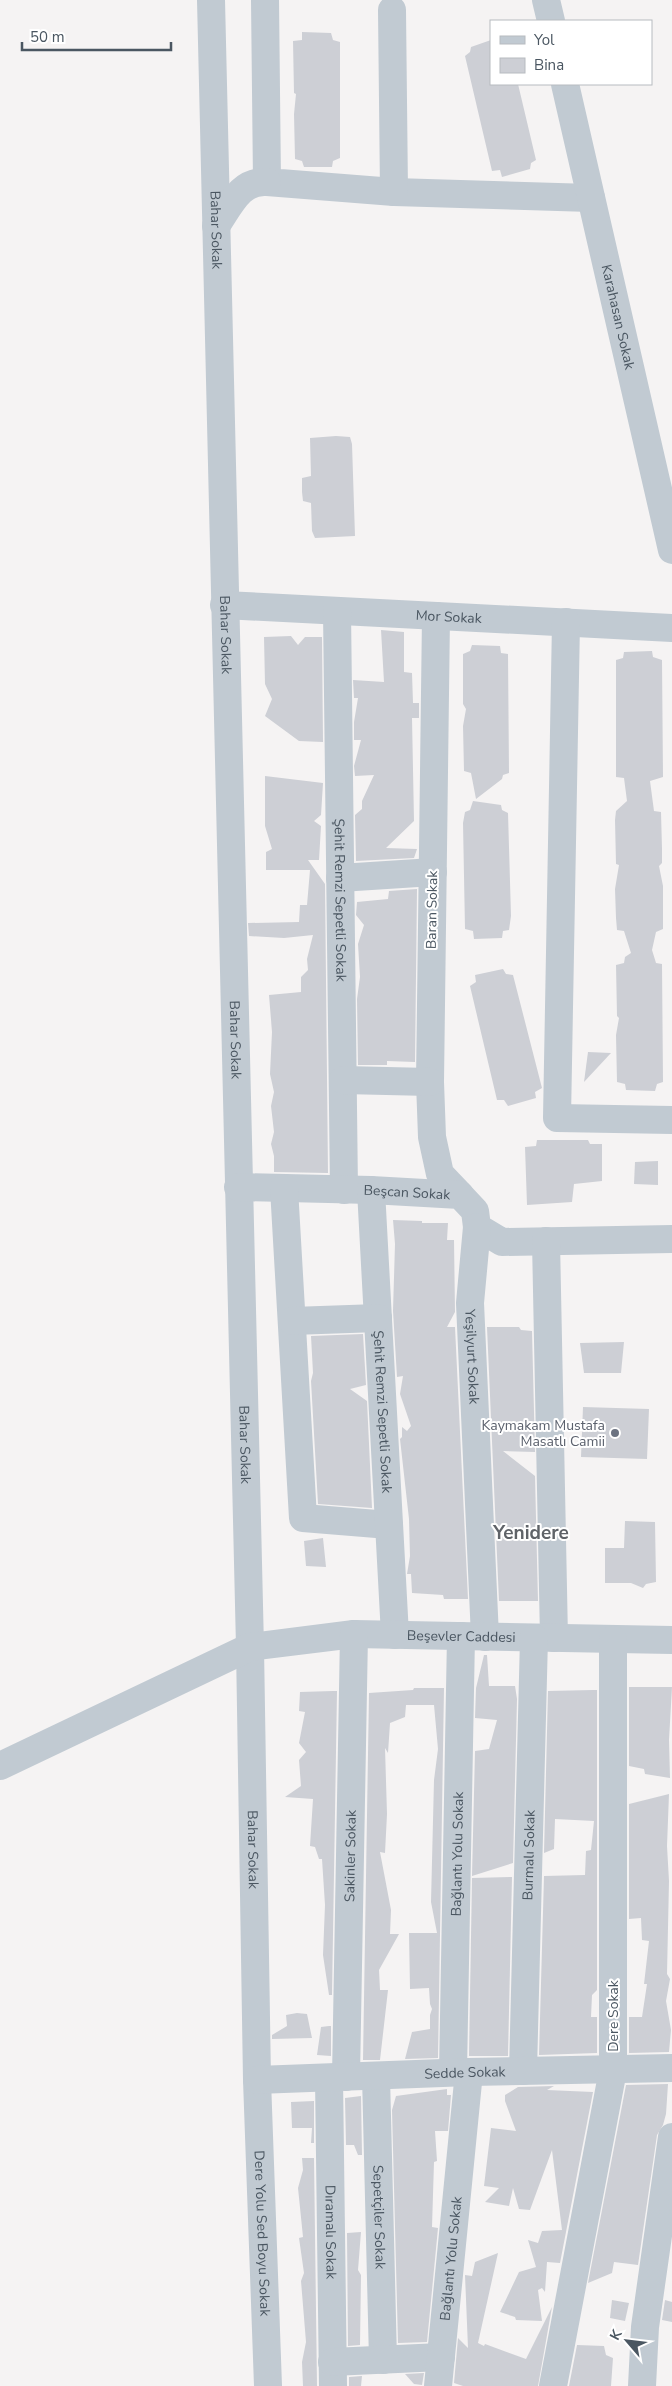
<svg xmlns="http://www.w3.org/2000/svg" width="672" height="2386" font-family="'Nunito Sans',sans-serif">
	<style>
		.building { fill: #cdcfd5 }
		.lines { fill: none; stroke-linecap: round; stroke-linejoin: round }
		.minor { stroke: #c1cad2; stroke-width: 28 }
		.worship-dot { fill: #6b7280; stroke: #fff; stroke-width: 2 }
		.labels { text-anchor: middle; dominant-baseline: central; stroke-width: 4; stroke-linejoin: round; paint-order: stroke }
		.street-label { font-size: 14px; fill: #4a5661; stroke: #fff }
		.worship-label { font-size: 14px; fill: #5b616d; stroke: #fff; text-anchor: end }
		.district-label { font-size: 19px; font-weight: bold; fill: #5f6368; stroke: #fff }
	</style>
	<rect width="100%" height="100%" fill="#f5f3f3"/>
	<g class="building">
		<polygon points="302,32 331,33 333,40 340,42 340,158 333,161 332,167 304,167 302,161 295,159 294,114 296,94 294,93 293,41 302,40"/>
		<polygon points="491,40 491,84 518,84 536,160 531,163 530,169 502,177 500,170 492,171 465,56 470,52 471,47"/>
		<polygon points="336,436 350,437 352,444 355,536 315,538 312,531 311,503 303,501 302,492 302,478 311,476 310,438"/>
		<polygon points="381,630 404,632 404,672 412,673 413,703 419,703 419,718 412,718 414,821 386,848 417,849 414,858 356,861 355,815 362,809 362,801 374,775 355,776 354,766 361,740 354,740 354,722 358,698 354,698 353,680 384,682"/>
		<polygon points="291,636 298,645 305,637 322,637 323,742 299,741 265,716 272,699 265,684 264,637"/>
		<polygon points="472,645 500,646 501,653 508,654 509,773 503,775 502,779 476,799 471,773 464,771 463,726 466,709 463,704 463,654 470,651"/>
		<polygon points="652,651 653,657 662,660 663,777 650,781 654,811 661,812 662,849 662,863 659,866 663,886 663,929 656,932 652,950 656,963 662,964 663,1082 657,1084 655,1091 626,1090 625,1084 617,1082 616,1035 619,1018 617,1016 616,965 624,963 625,957 631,953 624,931 617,930 616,918 615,889 619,865 616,864 615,820 616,811 627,801 624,778 616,777 616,660 623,658 624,652"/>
		<polygon points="265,776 323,783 321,815 314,821 321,826 319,860 308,860 325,884 328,1173 274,1172 274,1156 271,1144 274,1132 271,1106 274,1092 270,1074 272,1032 269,995 301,992 301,977 308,970 307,959 313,935 284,938 249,936 248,923 299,922 300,905 307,905 310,870 266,870 266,852 272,849 265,826"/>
		<polygon points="473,801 501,805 502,810 508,813 511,916 509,930 503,931 502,938 474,939 473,931 465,929 463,823 465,812 470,810"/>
		<polygon points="417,889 415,1062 387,1061 387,1065 358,1065 357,999 360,977 358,944 364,925 356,915 357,902 388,899 389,891"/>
		<polygon points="503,969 506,974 513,975 542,1088 535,1092 536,1098 508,1106 504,1100 497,1100 470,986 476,982 475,975"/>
		<polygon points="588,1052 611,1053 584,1082"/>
		<polygon points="537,1140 588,1140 590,1144 602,1144 602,1181 574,1184 572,1202 527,1205 525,1147 536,1146"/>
		<polygon points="658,1161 658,1185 634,1184 635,1162"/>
		<polygon points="393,1220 422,1221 422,1223 448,1223 447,1240 454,1240 455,1312 447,1327 455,1327 468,1599 444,1599 443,1595 412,1593 411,1574 407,1574 410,1556 409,1519 400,1439 402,1437 402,1427 407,1431 411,1426 400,1394 403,1376 397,1377 393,1311 395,1244"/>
		<polygon points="487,1327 519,1327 521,1330 532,1331 535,1452 503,1451 535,1476 538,1601 499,1601"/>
		<polygon points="363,1334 366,1385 350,1389 367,1401 372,1508 318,1504 311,1381 313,1373 311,1336"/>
		<polygon points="624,1342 621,1373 584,1373 580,1343"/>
		<polygon points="583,1407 649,1409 647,1459 581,1457"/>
		<polygon points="625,1521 655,1522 656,1582 646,1584 643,1588 631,1583 605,1583 605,1548 624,1548"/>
		<polygon points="323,1538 326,1567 306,1566 304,1541"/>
		<polygon points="484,1655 487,1655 489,1686 515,1686 517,1699 513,1863 472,1876 475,1751 489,1749 497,1720 475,1718 476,1688"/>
		<polygon points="629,1687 672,1687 669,1740 670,1778 645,1774 644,1769 629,1766"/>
		<polygon points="414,1688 444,1688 438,2058 405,2059 412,2032 430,2029 430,2015 432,2009 430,2004 429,1988 410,1989 409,1933 437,1933 431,1902 434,1780 438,1749 434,1705 406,1705 405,1717 390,1723 388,1753 385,1748 387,1814 385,1853 380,1852 391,1910 390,1934 399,1934 379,1970 380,1990 388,1990 380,2060 363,2060 369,1693 413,1690"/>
		<polygon points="593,1690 597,1690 597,1990 592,1995 591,2017 597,2017 597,2053 539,2055 544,1876 585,1875 586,1851 591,1850 594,1821 555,1819 554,1849 544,1853 548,1691"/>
		<polygon points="333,1691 337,1691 332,1995 329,1995 323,1955 325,1905 322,1859 319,1859 315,1847 310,1846 313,1799 285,1797 301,1786 299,1760 306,1752 299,1743 305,1712 299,1711 300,1692"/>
		<polygon points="669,1794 667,1846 669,1881 667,1974 670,1979 666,2001 671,2030 669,2052 629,2053 629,2017 642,2017 647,1984 644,1984 649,1941 642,1940 641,1918 629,1919 629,1804"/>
		<polygon points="512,1877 508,2056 469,2056 472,1878"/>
		<polygon points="297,2013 307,2014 312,2038 272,2039 272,2035 287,2026 286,2015"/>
		<polygon points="329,2026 331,2026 331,2056 317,2055 321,2027"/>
		<polygon points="668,2084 666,2114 663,2125 657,2135 638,2265 614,2262 612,2273 588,2283 626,2085"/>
		<polygon points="554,2086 547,2090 593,2092 560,2263 547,2262 545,2292 542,2288 538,2290 542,2321 516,2320 515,2317 500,2312 519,2272 536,2267 528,2240 538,2243 542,2231 562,2230 552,2150 530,2210 519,2209 513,2188 509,2206 485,2202 499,2188 484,2186 491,2128 516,2131 505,2101 505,2095 518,2087"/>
		<polygon points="447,2089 447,2095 451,2095 448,2131 435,2131 437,2161 434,2162 432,2227 438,2228 427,2342 398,2343 392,2110 396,2096"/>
		<polygon points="361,2096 362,2155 358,2155 354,2145 346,2145 345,2098"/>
		<polygon points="314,2101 314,2143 311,2143 312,2128 292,2128 291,2102"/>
		<polygon points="302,2158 314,2158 317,2386 303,2386 302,2362 306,2342 301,2281 304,2273 299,2238 303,2237 298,2188 303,2170"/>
		<polygon points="361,2232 358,2270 361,2275 360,2345 348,2346 347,2233"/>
		<polygon points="498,2253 478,2343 484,2346 485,2344 526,2359 552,2307 538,2386 463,2386 454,2383 458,2338 468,2348 465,2275 472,2276 475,2262"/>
		<polygon points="612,2300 629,2303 625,2321 610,2318"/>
		<polygon points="665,2300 672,2302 672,2322 662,2320"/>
		<polygon points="577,2345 604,2346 606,2355 613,2358 611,2386 569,2386"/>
		<polygon points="424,2373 422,2385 414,2384 405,2374"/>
		<polygon points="362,2376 361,2386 349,2386 349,2377"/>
	</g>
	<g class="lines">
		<g class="minor">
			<path id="s1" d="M211,0L250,1647L257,2080L268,2386"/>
			<polyline points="265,0 267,182 394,192 591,198"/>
			<polyline points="546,0 551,21"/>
			<polyline points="392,10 394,192"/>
			<path id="s2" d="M565,84L672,550"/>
			<path d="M216,226C230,206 240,180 267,182"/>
			<path id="s3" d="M224,605L672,628"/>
			<path id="s4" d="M337,611L344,1190"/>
			<polyline points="436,616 430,1082 432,1137 440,1174 460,1195"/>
			<polyline points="566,622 557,1118 672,1120"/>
			<polyline points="340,878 433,872"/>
			<polyline points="343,1080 430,1082"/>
			<path id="s5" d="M238,1187L371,1190L460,1195L475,1211L477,1227L502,1242L672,1239"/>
			<polyline points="284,1188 303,1518 389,1525"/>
			<path id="s6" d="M371,1190L395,1635"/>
			<path id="s7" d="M477,1227L470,1303L485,1637"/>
			<polyline points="546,1241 554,1638"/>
			<polyline points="292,1321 378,1318"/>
			<path id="s8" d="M0,1766L250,1647L354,1634L672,1640"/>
			<path id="s9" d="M523,2071L534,1638"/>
			<path id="s10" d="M453,2072L461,1636"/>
			<path id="s11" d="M376,2076L383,2360"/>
			<path id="s12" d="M346,2077L354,1634"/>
			<path id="s13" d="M329,2078L333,2386"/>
			<path id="s14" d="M257,2080L469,2072L672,2068"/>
			<polyline points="332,2362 441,2357"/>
			<path id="s15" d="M438,2386L469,2072"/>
			<polyline points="553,2386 613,2070 613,1640"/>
			<polyline points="642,2386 645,2327 672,2137"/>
		</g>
	</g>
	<circle class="worship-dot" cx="615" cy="1433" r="5"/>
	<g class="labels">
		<g class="street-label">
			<text stroke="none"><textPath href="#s1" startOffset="230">Bahar Sokak</textPath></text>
			<text stroke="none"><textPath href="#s2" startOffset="239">Karahasan Sokak</textPath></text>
			<text stroke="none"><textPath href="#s3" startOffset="225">Mor Sokak</textPath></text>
			<text stroke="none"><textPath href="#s1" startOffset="635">Bahar Sokak</textPath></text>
			<text stroke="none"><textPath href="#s4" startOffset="289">Şehit Remzi Sepetli Sokak</textPath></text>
			<text transform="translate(432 910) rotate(-89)">Baran Sokak</text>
			<text stroke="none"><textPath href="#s1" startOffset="1040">Bahar Sokak</textPath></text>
			<text stroke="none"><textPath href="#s5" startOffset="169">Beşcan Sokak</textPath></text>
			<text stroke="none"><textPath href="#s7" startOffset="130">Yeşilyurt Sokak</textPath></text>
			<text stroke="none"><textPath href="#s6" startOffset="222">Şehit Remzi Sepetli Sokak</textPath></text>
			<text stroke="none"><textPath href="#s1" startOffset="1445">Bahar Sokak</textPath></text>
			<text stroke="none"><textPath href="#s8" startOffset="489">Beşevler Caddesi</textPath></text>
			<text stroke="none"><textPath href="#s1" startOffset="1850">Bahar Sokak</textPath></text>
			<text stroke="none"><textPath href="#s10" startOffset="218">Bağlantı Yolu Sokak</textPath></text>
			<text stroke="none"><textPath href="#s9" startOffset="216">Burmalı Sokak</textPath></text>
			<text stroke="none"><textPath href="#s12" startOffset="221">Sakinler Sokak</textPath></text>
			<text transform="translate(613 2016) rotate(-90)">Dere Sokak</text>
			<text stroke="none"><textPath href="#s14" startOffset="208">Sedde Sokak</textPath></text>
			<text stroke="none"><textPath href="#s11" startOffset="141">Sepetçiler Sokak</textPath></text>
			<text stroke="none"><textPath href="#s13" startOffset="154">Dıramalı Sokak</textPath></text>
			<text stroke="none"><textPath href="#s1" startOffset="2234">Dere Yolu Sed Boyu Sokak</textPath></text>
			<text stroke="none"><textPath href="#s15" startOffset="128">Bağlantı Yolu Sokak</textPath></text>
		</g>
		<g class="worship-label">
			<text x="605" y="1425">Kaymakam Mustafa<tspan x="605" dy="16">Masatlı Camii</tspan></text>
		</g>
		<g class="district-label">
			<text x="531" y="1533">Yenidere</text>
		</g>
	</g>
	<rect x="490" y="20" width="162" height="65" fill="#ffffff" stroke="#b7bbc0"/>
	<rect x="500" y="36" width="25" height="8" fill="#c1cad2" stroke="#b7bbc0"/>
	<text x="534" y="45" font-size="15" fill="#4a5661">Yol</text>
	<rect x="500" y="58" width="25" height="15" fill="#cdcfd5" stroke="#b7bbc0"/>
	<text x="534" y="70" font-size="15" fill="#4a5661">Bina</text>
	<g transform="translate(627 2341) rotate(298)" stroke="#ffffff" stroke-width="4" paint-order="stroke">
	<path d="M0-4L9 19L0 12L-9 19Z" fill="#4a5661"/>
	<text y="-8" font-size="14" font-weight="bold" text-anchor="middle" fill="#4a5661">K</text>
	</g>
	<path d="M22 42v8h149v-8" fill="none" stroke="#4a5661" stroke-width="2.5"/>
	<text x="30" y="42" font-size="15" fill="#4a5661" stroke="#ffffff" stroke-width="4" paint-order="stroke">50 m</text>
</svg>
